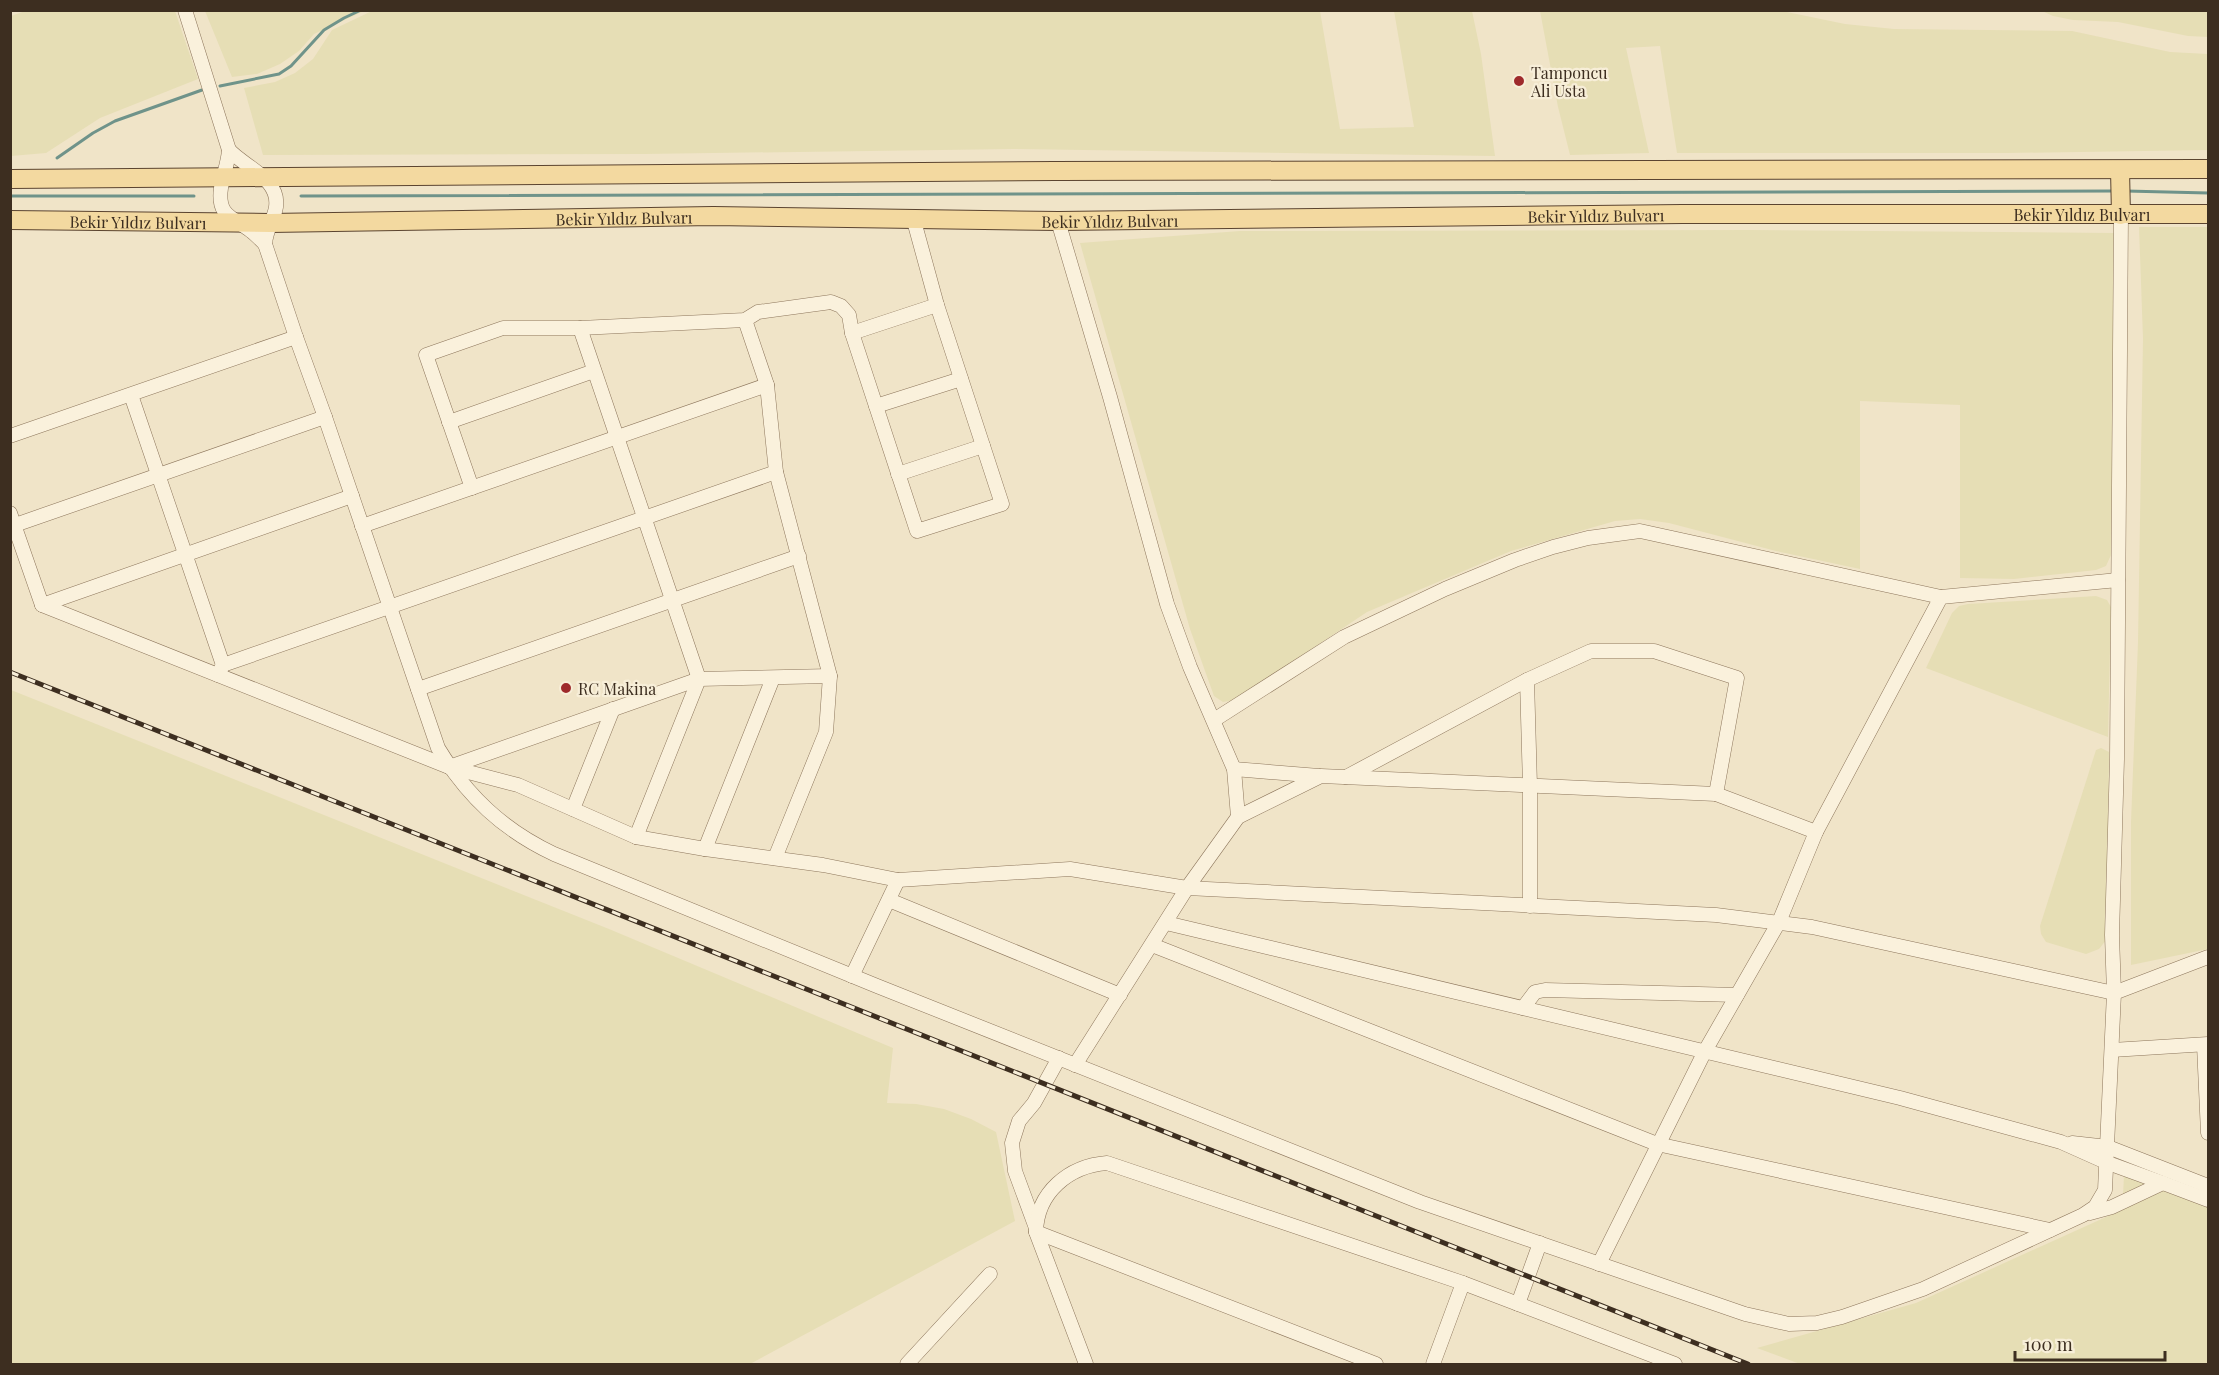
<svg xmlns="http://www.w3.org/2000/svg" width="2219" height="1375" font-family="'Playfair Display',serif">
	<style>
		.farmland { fill: #e6deb5 }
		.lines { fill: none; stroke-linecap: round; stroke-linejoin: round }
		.stream { stroke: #6f938a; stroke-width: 3 }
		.minor-casing { stroke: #8d765c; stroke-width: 15 }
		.major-casing { stroke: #5b4430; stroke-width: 20 }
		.minor { stroke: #faf1dc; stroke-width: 14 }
		.major { stroke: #f3d9a0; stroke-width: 18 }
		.rail-casing { stroke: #3d2e20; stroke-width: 5 }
		.rail { stroke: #f7eed8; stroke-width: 3; stroke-dasharray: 9; stroke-linecap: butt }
		.poi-dot { fill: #9e2a2b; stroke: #f7eed8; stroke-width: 2 }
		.labels { text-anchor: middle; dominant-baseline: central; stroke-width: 4.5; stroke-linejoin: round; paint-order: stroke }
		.poi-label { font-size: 16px; fill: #3d2e20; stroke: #f7eed8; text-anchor: start }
		.street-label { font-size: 16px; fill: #3d2e20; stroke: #f7eed8 }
	</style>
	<rect width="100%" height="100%" fill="#f0e4c8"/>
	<g class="farmland">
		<polygon points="28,10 175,11 198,79 100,118 46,153 11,156 11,16"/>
		<polygon points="205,11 364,11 314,34 299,51 280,64 257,74 232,77"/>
		<polygon points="1320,11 1340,129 1414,127 1394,11 1472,11 1481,54 1495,156 1013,149 644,154 263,155 244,88 275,82 295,73 313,59 332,30 372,11"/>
		<polygon points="1540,11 1782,11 1845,24 1894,29 2072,31 2170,52 2208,54 2208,150 2007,153 1677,153 1660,46 1626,48 1649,153 1570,155 1558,107"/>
		<polygon points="2042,11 2208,11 2208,37 2188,36 2118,22 2073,20 2053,16"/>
		<polygon points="2139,227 2208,227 2208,949 2131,965 2131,822 2138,642 2143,338"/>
		<polygon points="1750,230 2114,233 2112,531 2111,555 2106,566 2096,570 2014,579 1960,578 1960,405 1860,401 1860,569 1776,551 1669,523 1640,519 1615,521 1511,551 1367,612 1235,700 1223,702 1214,696 1190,629 1080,243 1240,231"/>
		<polygon points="2096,596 2107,600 2111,607 2108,737 1926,668 1952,613 1959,606 1968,604"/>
		<polygon points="11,690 609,929 893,1048 887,1103 916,1104 944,1109 971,1119 996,1132 1015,1221 750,1364 11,1364"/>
		<polygon points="2101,748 2109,752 2107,939 2099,949 2086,954 2046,942 2041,934 2040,926 2096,750"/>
		<polygon points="2125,1156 2157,1175 2208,1193 2208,1364 1800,1364 1757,1348 1916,1303 2106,1217 2112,1214 2123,1195"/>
	</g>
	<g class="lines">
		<g class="stream">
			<polyline points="220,86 279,74 291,66 324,30 344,18 361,10"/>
			<polyline points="57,158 93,133 115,121 202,90"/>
			<polyline points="2126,191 2208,193"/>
			<polyline points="10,196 194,196"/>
			<polyline points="301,196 2114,191"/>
		</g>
		<g class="minor-casing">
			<g id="minor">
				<path d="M185,10L229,150C228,164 223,175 221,188C217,216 232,217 251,231C256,235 261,240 265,244"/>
				<path d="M229,150C246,168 280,179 276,207C274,220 266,229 265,244L296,337L325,417L438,748C467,796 503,830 554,854L877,986L1420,1202L1745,1314L1789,1324L1817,1323L1842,1317L1923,1289L2083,1215L2095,1207L2105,1190L2114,993L2112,935L2117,759L2121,215"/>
				<polyline points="1058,221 1110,397 1167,604 1190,667 1234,769 1238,817"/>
				<polyline points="745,320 767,385 776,472 830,676 826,732 775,858"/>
				<polyline points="580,328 699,679 636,837"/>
				<polyline points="852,333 937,305"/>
				<polyline points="131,395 223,665"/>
				<polyline points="876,406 961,379"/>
				<polyline points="449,422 594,371"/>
				<polyline points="10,436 296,337"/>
				<polyline points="898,474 983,446"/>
				<polyline points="472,488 426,355 503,328 580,328 745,320 758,312 831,302 841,306 849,315 852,333 917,531 1002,504 937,305 914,221"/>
				<polyline points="10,513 42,605 449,767 518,785 636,837 705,849 823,865 898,880 1070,869 1187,888 1716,915 1812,927 2114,993 2208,957"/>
				<polyline points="15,525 325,417"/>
				<polyline points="362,526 767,385"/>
				<polyline points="42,605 352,496"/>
				<polyline points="218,675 223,665 776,472"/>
				<polyline points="1527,680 1530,786 1530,906"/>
				<polyline points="418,689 799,556"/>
				<polyline points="1214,720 1344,637 1445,589 1515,560 1553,547 1588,538 1640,531 1941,597"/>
				<polyline points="449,767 699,679 830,676"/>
				<polyline points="1234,769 1319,776"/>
				<polyline points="1346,777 1527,680 1591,651 1654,651 1737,678 1716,794"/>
				<polyline points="573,809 613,709"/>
				<polyline points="705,849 773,678"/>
				<polyline points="889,900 1120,995"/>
				<polyline points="1166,923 1900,1098 2061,1142 2108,1163 2163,1183"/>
				<polyline points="1152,945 1657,1144 2050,1230"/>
				<polyline points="852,976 898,880"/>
				<polyline points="1523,1008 1535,992 1545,990 1737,995"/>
				<polyline points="2204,1045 2208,1133"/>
				<polyline points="2112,1050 2208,1044"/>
				<polyline points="1075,1065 1187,888 1238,817 1321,776 1716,794 1816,832"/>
				<polyline points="2072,1143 2108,1147 2208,1186"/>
				<polyline points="2090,1213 2112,1207 2163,1183 2208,1200"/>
				<polyline points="1036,1228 1015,1171 1012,1143 1019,1121 1034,1103 1059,1058"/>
				<polyline points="1036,1232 1376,1364"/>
				<polyline points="1599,1264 1705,1051 1779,922 1816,832 1941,597 2118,580"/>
				<polyline points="1518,1304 1540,1243"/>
				<polyline points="907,1364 990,1274"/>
				<path d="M1086,1364L1036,1232C1037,1192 1069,1166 1107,1163L1463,1283L1675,1364"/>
				<polyline points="1433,1364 1463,1283"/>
			</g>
		</g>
		<g class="major-casing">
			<g id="major">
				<polyline points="2120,170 2121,215"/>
				<polyline points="10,179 1055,171 2208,169"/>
				<path id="s1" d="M10,220L270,223L713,216L1058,221L1682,214H2208"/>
			</g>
		</g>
		<use href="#minor" class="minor"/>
		<use href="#major" class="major"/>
		<g class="rail-casing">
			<polyline id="rail" points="10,672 1748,1364"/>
		</g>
		<use href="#rail" class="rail"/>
	</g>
	<g class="poi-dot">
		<circle cx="1519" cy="81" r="6"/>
		<circle cx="566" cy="688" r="6"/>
	</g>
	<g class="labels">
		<g class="poi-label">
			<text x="1531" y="72">Tamponcu<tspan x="1531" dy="18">Ali Usta</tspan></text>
			<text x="578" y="688">RC Makina</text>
		</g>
		<g class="street-label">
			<text stroke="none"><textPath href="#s1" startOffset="1586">Bekir Yıldız Bulvarı</textPath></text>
			<text stroke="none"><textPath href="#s1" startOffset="2072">Bekir Yıldız Bulvarı</textPath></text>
			<text stroke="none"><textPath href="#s1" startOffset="614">Bekir Yıldız Bulvarı</textPath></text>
			<text stroke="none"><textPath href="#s1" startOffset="1100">Bekir Yıldız Bulvarı</textPath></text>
			<text stroke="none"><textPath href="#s1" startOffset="128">Bekir Yıldız Bulvarı</textPath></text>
		</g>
	</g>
	<rect width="2219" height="1375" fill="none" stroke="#3d2e20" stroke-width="24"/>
	<path d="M2015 1351v9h150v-9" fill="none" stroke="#3d2e20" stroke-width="3"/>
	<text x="2024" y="1351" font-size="18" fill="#3d2e20" stroke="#f7eed8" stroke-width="4.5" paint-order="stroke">100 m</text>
</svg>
